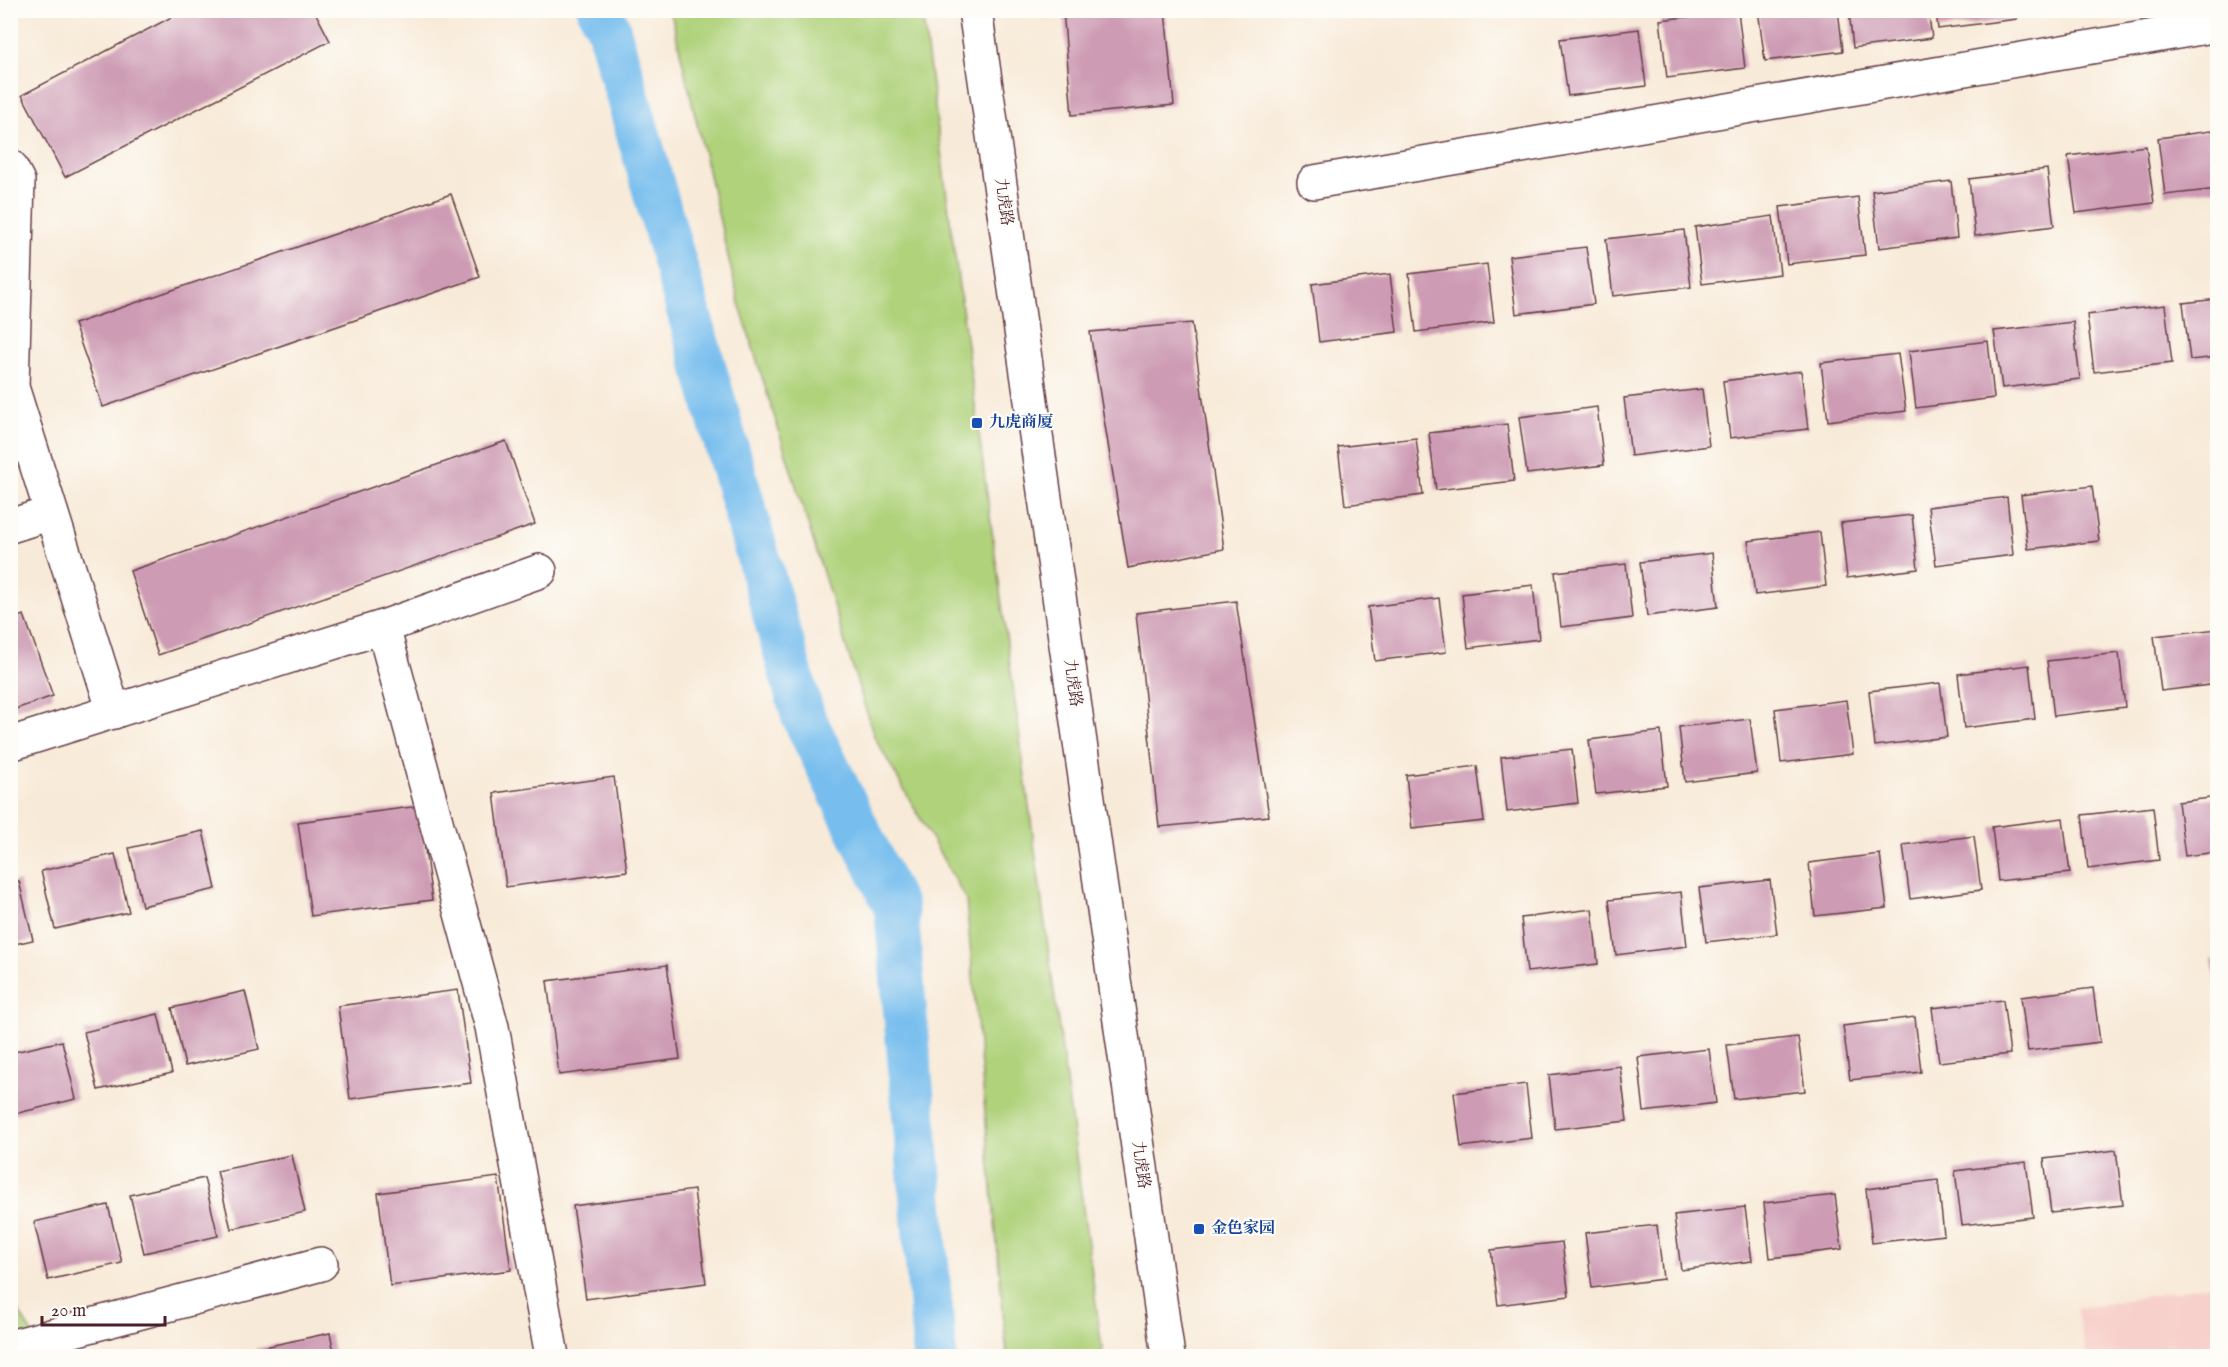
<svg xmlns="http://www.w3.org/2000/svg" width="2228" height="1367" font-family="'IM FELL English','Noto Serif SC',serif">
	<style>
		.built { fill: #f7d0cb }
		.green { fill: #afd27a; stroke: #7c7852; stroke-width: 1.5 }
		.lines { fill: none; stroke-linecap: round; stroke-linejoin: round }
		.canal { stroke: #77beee; stroke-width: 44 }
		.building { fill: #cd9bb4 }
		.minor-casing { stroke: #643d45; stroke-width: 36 }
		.minor { stroke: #fff; stroke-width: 33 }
		.transit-dot { fill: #1a4fb4; stroke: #fdfcf7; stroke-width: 2 }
		.labels { text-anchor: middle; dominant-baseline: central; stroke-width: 4.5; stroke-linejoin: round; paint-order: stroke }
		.street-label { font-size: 16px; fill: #4a1f2b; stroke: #fdfcf7 }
		.transit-label { font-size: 16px; font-weight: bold; fill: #164399; stroke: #fdfcf7; text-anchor: start }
	</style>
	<rect width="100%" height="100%" fill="#fdfcf7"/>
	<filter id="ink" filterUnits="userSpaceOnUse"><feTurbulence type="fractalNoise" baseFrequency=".0167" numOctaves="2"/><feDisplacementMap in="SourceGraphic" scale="12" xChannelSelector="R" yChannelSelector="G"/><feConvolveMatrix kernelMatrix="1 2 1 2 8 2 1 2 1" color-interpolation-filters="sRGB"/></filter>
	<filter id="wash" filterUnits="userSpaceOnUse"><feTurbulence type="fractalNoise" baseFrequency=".008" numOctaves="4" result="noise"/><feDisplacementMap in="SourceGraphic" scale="24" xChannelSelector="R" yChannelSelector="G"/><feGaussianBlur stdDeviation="1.35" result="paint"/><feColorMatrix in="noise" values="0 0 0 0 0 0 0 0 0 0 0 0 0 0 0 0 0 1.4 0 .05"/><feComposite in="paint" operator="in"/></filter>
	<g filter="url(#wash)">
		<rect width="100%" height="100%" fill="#f8ead8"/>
		<polygon class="built" points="2217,1284 2217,1356 2087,1356 2076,1309"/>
		<g class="green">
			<polygon points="667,11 922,11 1103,1356 1007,1356 966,900 874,736 739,303 672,17"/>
			<polygon points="11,1298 45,1356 11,1356"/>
		</g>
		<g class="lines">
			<polyline class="canal" points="599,10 608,27 803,716 896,908 935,1356"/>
		</g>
		<g id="blocks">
			<g class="building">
				<polygon points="185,10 314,10 330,41 65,177 22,95"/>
				<polygon points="1063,10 1165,10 1174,105 1072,115"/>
				<polygon points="1758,10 1838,10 1843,51 1765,61"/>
				<polygon points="1849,10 1928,10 1932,38 1853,48"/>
				<polygon points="1936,10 2016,10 2017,19 1938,29"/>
				<polygon points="1738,11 1745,68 1667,78 1660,20"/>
				<polygon points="1639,29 1646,86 1568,96 1560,39"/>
				<polygon points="2218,130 2218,189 2165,195 2158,138"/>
				<polygon points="2146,146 2154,203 2076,213 2068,156"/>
				<polygon points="2047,169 2054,226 1975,236 1969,179"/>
				<polygon points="1951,181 1957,238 1879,248 1872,191"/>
				<polygon points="451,194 480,277 103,407 74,324"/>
				<polygon points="1858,197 1865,255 1787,264 1780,207"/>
				<polygon points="1773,216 1780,274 1702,284 1695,227"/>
				<polygon points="1684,230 1691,287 1613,296 1606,239"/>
				<polygon points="1586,247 1594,304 1516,314 1509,256"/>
				<polygon points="1487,264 1494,322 1416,332 1409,274"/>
				<polygon points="1390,274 1397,332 1319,342 1312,284"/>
				<polygon points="2218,299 2218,357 2190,360 2183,303"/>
				<polygon points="2165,305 2172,363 2094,372 2087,315"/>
				<polygon points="2073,322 2080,379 2002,388 1994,331"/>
				<polygon points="1192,323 1224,549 1128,568 1090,332"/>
				<polygon points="1988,341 1994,398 1916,408 1909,351"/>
				<polygon points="1898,354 1906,411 1828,421 1821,363"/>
				<polygon points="1801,371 1808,429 1730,438 1723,381"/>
				<polygon points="1702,389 1709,446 1631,456 1624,398"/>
				<polygon points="1597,407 1604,465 1527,474 1519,417"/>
				<polygon points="1507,424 1514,481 1436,490 1429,433"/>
				<polygon points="1416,438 1423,495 1345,505 1338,447"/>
				<polygon points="506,441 535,524 158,655 130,571"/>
				<polygon points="2092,486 2099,541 2028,549 2021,495"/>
				<polygon points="2007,497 2013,555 1936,565 1928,507"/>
				<polygon points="1912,515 1918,569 1847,578 1841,523"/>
				<polygon points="1820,532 1826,586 1755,595 1748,541"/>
				<polygon points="1712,553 1718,607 1647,616 1640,562"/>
				<polygon points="1626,564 1632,618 1561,627 1555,572"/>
				<polygon points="1533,585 1539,639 1468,648 1462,594"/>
				<polygon points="1439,598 1446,652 1375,661 1368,607"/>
				<polygon points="1236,601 1269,816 1159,827 1136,613"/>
				<polygon points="24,615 53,696 10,711 10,619"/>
				<polygon points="2218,629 2218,684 2161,691 2154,636"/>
				<polygon points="2119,653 2125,707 2054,716 2047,661"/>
				<polygon points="2029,665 2035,719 1964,728 1958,674"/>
				<polygon points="1940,683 1947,737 1875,746 1869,691"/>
				<polygon points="1846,700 1853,754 1781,763 1775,709"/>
				<polygon points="1750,719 1757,773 1685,782 1679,727"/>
				<polygon points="1661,731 1667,786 1596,794 1589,740"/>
				<polygon points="1572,749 1578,803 1507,812 1501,757"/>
				<polygon points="1477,766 1484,821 1412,829 1406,775"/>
				<polygon points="614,777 627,871 506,887 494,793"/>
				<polygon points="2218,797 2218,852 2185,856 2178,802"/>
				<polygon points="419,806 432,900 311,916 298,822"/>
				<polygon points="2153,807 2159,860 2088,869 2082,815"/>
				<polygon points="2063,818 2070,873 1998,881 1992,827"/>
				<polygon points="203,831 216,889 142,906 129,848"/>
				<polygon points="1974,836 1981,890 1910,899 1903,845"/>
				<polygon points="115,854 129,912 55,929 41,871"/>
				<polygon points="1880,854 1887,908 1815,916 1809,863"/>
				<polygon points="1770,880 1777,934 1706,942 1699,888"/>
				<polygon points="19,881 33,940 10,945 10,883"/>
				<polygon points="1681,892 1687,946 1616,955 1609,900"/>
				<polygon points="1592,909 1598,964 1527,972 1521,918"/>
				<polygon points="2212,959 2218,959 2218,991 2216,991"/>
				<polygon points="667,965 680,1059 559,1075 547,981"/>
				<polygon points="2093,988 2100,1042 2028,1051 2021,997"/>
				<polygon points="458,990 471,1083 350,1099 338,1006"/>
				<polygon points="245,991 259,1049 185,1066 172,1008"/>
				<polygon points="2003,1000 2010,1054 1939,1062 1932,1008"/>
				<polygon points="158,1014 172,1073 98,1090 84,1032"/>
				<polygon points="1915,1017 1921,1072 1850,1080 1843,1026"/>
				<polygon points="1798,1037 1805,1091 1734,1099 1727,1045"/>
				<polygon points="62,1041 76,1099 10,1115 10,1053"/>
				<polygon points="1709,1049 1716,1103 1644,1112 1638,1057"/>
				<polygon points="1620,1066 1627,1121 1555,1129 1549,1075"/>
				<polygon points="1526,1084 1532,1138 1461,1147 1454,1093"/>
				<polygon points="2116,1150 2123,1205 2051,1213 2044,1159"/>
				<polygon points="292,1155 305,1212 231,1229 217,1171"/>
				<polygon points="2026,1162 2033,1217 1962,1225 1955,1171"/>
				<polygon points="498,1177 511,1270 390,1286 378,1193"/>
				<polygon points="204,1178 218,1236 144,1253 130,1195"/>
				<polygon points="1938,1180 1944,1235 1872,1243 1866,1189"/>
				<polygon points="694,1190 706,1283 586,1299 573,1206"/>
				<polygon points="1835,1195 1842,1249 1770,1258 1764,1203"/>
				<polygon points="108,1205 122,1263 48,1280 34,1222"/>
				<polygon points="1745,1207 1752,1261 1681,1270 1674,1215"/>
				<polygon points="1657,1225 1663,1279 1592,1288 1585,1233"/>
				<polygon points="1562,1242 1569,1296 1498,1305 1491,1250"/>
				<polygon points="330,1333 335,1356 257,1356 255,1349"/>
			</g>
		</g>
	</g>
	<g filter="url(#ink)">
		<use href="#blocks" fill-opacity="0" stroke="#643d45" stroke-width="1.5"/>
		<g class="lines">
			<g class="minor-casing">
				<g id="minor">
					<polyline points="975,10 1168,1356"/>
					<polyline points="10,166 18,181 12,387 114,712"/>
					<polyline points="1314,182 2218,25"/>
					<polyline points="10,526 51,513"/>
					<polyline points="383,627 492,1027 552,1356"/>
					<polyline points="10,744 383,627 540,571"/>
					<polyline points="10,1347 321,1264"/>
				</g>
			</g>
			<use href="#minor" class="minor"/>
		</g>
	</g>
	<g class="transit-dot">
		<rect x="971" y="417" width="12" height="12" rx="3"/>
		<rect x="1193" y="1223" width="12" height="12" rx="3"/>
	</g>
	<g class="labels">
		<g class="street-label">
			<text transform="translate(1003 202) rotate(82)">九虎路</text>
			<text transform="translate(1072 683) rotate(82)">九虎路</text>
			<text transform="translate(1140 1165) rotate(82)">九虎路</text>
		</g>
		<g class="transit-label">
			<text x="989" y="423">九虎商厦</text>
			<text x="1211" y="1229">金色家园</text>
		</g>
	</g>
	<rect width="2228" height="1367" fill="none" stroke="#fdfcf7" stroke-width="36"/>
	<path d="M42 1316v9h123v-9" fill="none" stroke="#4a1f2b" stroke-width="3"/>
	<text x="51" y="1316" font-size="18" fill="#4a1f2b" stroke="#fdfcf7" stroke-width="4.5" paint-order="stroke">20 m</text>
</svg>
